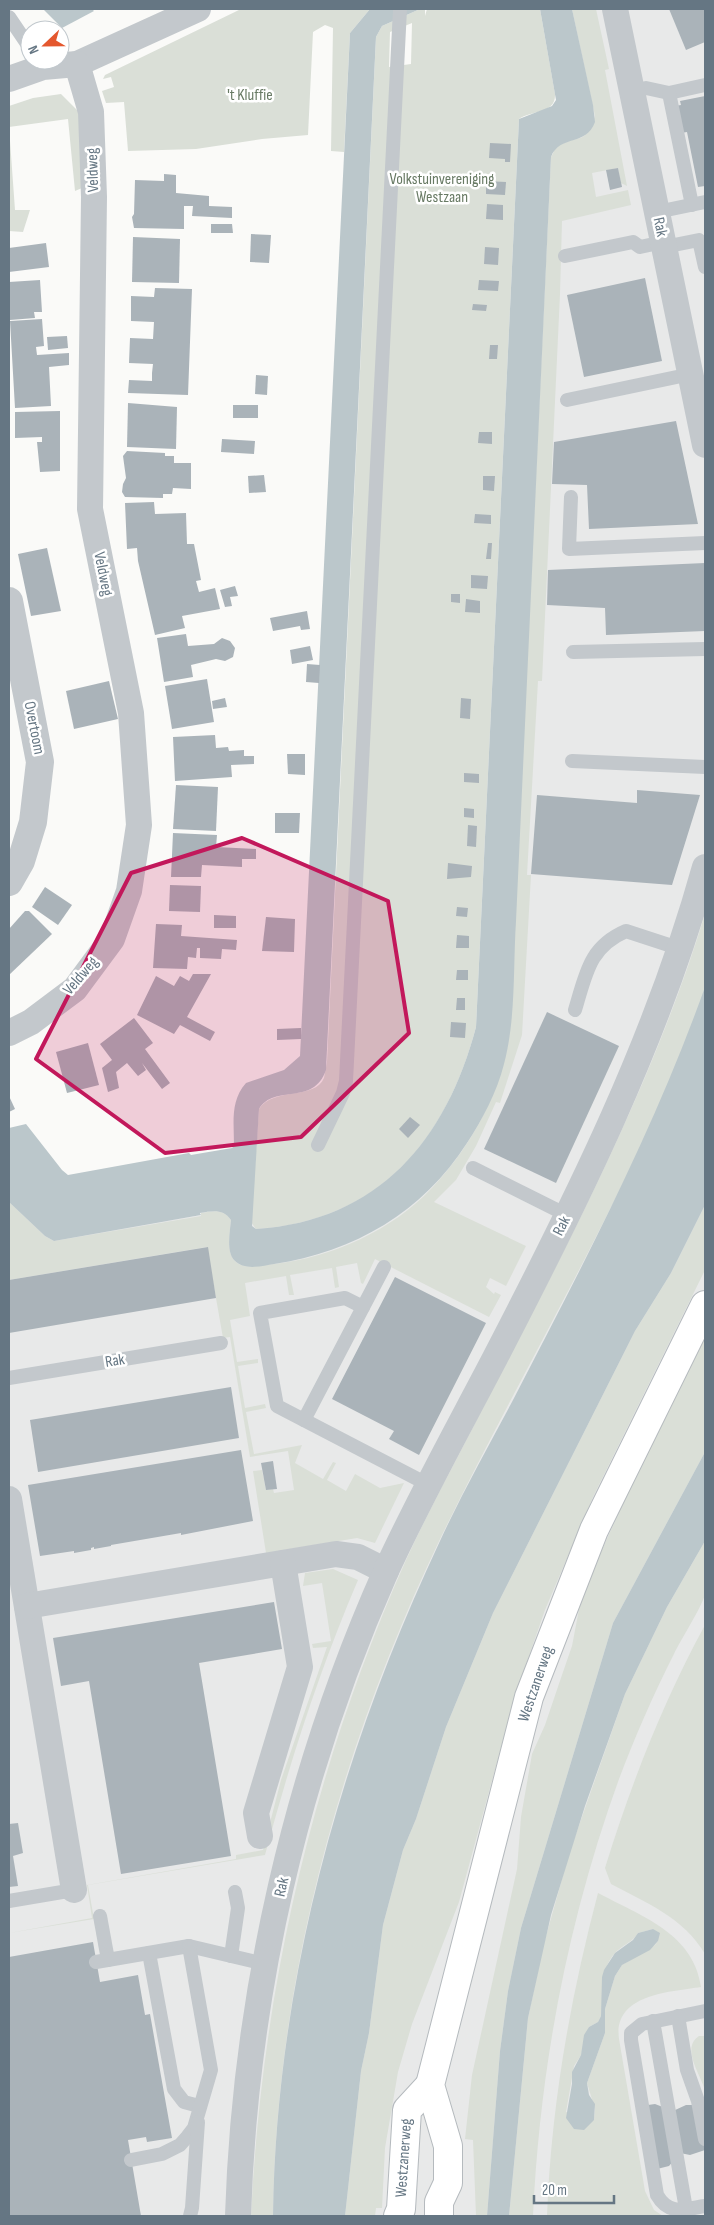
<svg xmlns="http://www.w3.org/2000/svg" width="714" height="2225" font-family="'Sofia Sans Condensed',sans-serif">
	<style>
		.built { fill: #e8e9e9 }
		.green { fill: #dadfd7; fill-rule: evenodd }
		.water { fill: #bbc7cb }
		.building { fill: #aab3b9 }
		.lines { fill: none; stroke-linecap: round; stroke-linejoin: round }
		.primary-casing { stroke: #b5babe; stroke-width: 30 }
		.service { stroke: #c3c8cc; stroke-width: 14 }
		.minor { stroke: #c3c8cc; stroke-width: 26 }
		.tertiary { stroke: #c3c8cc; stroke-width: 28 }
		.primary { stroke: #fff; stroke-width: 28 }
		.marked { fill: #c2185b; fill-opacity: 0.2; stroke: #c2185b; stroke-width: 4; stroke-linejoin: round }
		.labels { text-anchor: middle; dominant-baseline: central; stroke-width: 5; stroke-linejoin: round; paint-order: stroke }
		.park-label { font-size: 16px; fill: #687a64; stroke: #fff }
		.street-label { font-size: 16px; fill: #657683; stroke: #fff }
	</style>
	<rect width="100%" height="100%" fill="#fafaf8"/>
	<polygon class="built" points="572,9 705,9 705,2216 9,2216 9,1202 165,1221 201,1215 201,1213 217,1210 481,1116 490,1102 500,1079 516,921 551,157 595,122"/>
	<g class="green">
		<polygon points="241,9 370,9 350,33 344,152 331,151 333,28 325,25 313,32 308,135 262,139 196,149 128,151 124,102 106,103 102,91 114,87 111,77 103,79 105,75"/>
		<path d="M420,9H425V16L427,9H540L555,94C556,114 531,110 519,119L476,1027C446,1141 379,1221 256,1229L251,1222L259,1109C273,1087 315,1100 324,1078C325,1073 326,1067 327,1062L376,37L382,26ZM412,23L411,64L389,67L390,32Z"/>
		<path d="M572,9H596L609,69L605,70L627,186L621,183L618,168L592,173L596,197L628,190L631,205L562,221L560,294L542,681H538L527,875H531L522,1035L500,1103L496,1102L476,1146L456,1180L434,1202L526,1246L506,1286L490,1278L486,1287L494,1294L495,1292L501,1295L489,1317L375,1259L363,1284L361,1283L357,1263L336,1267L339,1287L335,1288L332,1268L290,1275L294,1295H289L286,1276L245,1283L250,1316L230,1320L237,1362L258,1359V1363L238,1366L245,1408L265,1404L266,1408L246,1412L254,1454L302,1445L295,1463L323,1479L333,1462L336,1463L327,1480L346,1491L355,1474L380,1488L404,1483L375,1543L357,1538L266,1553L253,1471L262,1470L266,1490L273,1489L274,1493L294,1490L288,1451L250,1457L230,1337L223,1338L207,1247L9,1280V1202L45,1236L54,1241L201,1216V1213C213,1211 223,1208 231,1220C230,1232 226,1250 234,1260C242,1269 253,1266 263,1265C321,1261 382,1236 424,1196C467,1154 500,1096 509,1037L551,157L556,147C579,133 585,147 595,116Z"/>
		<polygon points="61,94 80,113 82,188 75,191 68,119 9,127 15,210 30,210 23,232 9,231 9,106 33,98"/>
		<path d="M705,914C705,936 710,970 704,991C687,1052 656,1114 629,1171C569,1294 501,1414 441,1537C340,1747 276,1982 273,2216H251C262,1988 313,1769 406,1560C431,1505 461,1452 488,1398C570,1240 653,1084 705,914Z"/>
		<polygon points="705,1205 705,1270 593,1497 545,1610 515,1696 459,1902 412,2024 398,2072 385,2148 382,2208 376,2208 375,2216 345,2216 361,2071 369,2033 383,1925 403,1850 416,1819 446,1727 493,1613 635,1331 671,1273"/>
		<polygon points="705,1338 705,1452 613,1623 521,1928 508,1991 500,2051 487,2216 476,2216 473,2140 465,2139 472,2075 517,1869 521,1817 532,1754 545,1725 563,1672 572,1646 580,1604 596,1563 639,1468"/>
		<path d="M705,1541C705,1558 708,1578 705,1594C703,1605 680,1641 674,1654C653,1695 635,1737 619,1779C568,1920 540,2066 533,2216H509L528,2018L543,1947L569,1854L625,1694L667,1607Z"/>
		<path d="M333,1569L358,1580C320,1669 290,1761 265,1855L88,1885L94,1919L9,1933L92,1918L87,1885L236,1859V1855L263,1850L281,1780L327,1647L313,1648L312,1644L331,1641L322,1583L303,1586L305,1573Z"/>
		<path d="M705,1625V1954C684,1918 647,1903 611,1884L605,1868C631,1784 663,1702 705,1625Z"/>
		<path d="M598,1893C639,1915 694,1933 701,1987C670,1992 613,1994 619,2039L645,2191L654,2210L663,2216H547C551,2107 570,1999 598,1893ZM653,1929L658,1941L655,1945L622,1965L615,1976L605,2009V2033L587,2083L595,2109L594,2120L566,2112L574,2066L581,2055L589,2027L598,2022L601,2016C605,1993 598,1972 615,1953C622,1945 632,1943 638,1933Z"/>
		<path d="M699,2036H705V2091C702,2076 680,2048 699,2036Z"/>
	</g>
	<g class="water">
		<polygon points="43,9 92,9 94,11 62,28"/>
		<path d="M370,9H420L382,26L376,37L326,1070C313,1107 275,1083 259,1109L252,1226L256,1229C379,1221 446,1140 476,1027L519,119L552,106L556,100L540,9H572L593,105L595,122C586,147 560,134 551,157L516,921C513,968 516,1019 504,1064C497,1092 482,1120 467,1143C423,1212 354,1252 274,1264C262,1266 244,1271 234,1260C226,1251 230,1231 231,1220C223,1208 212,1211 200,1213L201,1215L54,1241L45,1236L9,1202V1128L26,1124L62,1170L68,1175L189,1153L191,1155L232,1148L234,1146C234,1123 230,1101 246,1083L284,1070L300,1056L350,33Z"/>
		<path d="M705,987V1205L671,1273L635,1331L493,1613L446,1727L416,1819L403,1850L383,1925L369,2033L361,2071L345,2216H273C276,1982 341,1752 440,1541C462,1493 488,1447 513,1400C583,1265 654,1130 705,987Z"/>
		<polygon points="705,1452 705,1541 667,1607 625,1694 585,1806 551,1915 528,2018 509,2216 487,2216 500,2051 508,1991 521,1928 613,1623"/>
		<polygon points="653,1929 660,1933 658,1941 650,1950 622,1965 615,1976 605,2009 605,2033 587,2083 589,2095 595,2104 594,2120 584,2130 574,2129 566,2118 572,2084 572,2072 581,2055 584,2035 589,2027 598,2022 601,2016 602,1977 604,1970 615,1953 633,1940 638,1933"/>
	</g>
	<g class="building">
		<polygon points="669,9 705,9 705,42 686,50"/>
		<polygon points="705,96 705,186 698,187 687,132 681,133 675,106 681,105 680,101"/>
		<polygon points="490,143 511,144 510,162 505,162 505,159 489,158"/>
		<polygon points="618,168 622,187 610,190 606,170"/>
		<polygon points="164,174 176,175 176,193 209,196 209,206 232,207 232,218 192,216 193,206 184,206 184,229 134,228 132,217 134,214 135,180 164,181"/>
		<polygon points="486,181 506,182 505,195 486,194"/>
		<polygon points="487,204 503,205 503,220 486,219"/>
		<polygon points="211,224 232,224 233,233 211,233"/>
		<polygon points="251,234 271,235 269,263 250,262"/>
		<polygon points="133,237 180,239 179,283 132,282"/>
		<polygon points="46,243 49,267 9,272 9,248"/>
		<polygon points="485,247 499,248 498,265 484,264"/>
		<polygon points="645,278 662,361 584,377 567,295"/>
		<polygon points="40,280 42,312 34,312 35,318 10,320 9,282"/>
		<polygon points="479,280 499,281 498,291 478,290"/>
		<polygon points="155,288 192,289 188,395 128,393 129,380 152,381 152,373 153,364 129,363 130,338 153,339 154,322 131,321 131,296 154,297"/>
		<polygon points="473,304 487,305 486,311 472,310"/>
		<polygon points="42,319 44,346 36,347 37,355 69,353 69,365 49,367 51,406 15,408 10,321"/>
		<polygon points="67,336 68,348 48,350 47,337"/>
		<polygon points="490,345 498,345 497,359 489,359"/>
		<polygon points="256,375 268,376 267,395 255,394"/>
		<polygon points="128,403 177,407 176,449 127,447"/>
		<rect x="233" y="405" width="25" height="13"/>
		<polygon points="60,411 60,471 40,472 37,442 42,442 42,437 15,438 15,412"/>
		<polygon points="676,421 698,524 589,529 587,485 552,484 554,442"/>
		<polygon points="479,432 492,432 492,444 478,443"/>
		<polygon points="222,439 255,441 254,454 221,452"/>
		<polygon points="127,451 165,453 165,456 174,456 174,463 191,463 191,489 173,488 172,494 163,494 163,498 125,497 122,492 123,484 126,478 123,456"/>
		<polygon points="264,475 266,492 249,493 248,476"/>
		<polygon points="483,476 495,476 494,491 483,490"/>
		<polygon points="154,502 155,514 186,513 187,544 194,544 201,580 196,581 199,592 215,588 220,609 182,616 185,628 155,635 138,561 137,548 127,549 125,503"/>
		<polygon points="475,514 491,515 491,524 474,523"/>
		<polygon points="488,543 492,543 491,559 486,559"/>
		<polygon points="47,548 61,611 31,616 18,554"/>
		<polygon points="705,563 705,631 606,635 605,608 547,605 548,570"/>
		<polygon points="471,575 488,576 487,589 471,588"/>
		<polygon points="235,586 238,596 230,597 232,606 225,607 220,590"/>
		<polygon points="451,594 460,594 460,603 451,602"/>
		<polygon points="466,599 480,601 480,613 465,612"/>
		<polygon points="307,611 310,629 301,630 300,626 273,631 270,618"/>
		<polygon points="186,634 188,646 214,644 222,638 230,641 235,648 233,657 225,661 216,659 191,665 193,677 164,682 157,638"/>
		<polygon points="310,646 313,660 292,664 290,650"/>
		<polygon points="307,664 320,665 319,683 306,682"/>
		<polygon points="207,679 214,722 172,729 165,686"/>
		<polygon points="109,681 118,719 74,729 66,691"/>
		<polygon points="225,698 227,707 213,709 212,701"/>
		<polygon points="461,698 471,699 470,719 460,718"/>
		<polygon points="215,735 216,748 228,747 229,751 244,750 244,756 254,756 254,764 231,765 232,777 175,781 173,737"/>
		<polygon points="287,754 305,754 305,775 288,774"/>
		<polygon points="464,773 479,774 479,783 464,782"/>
		<polygon points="176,785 218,787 216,831 173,829"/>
		<polygon points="637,790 700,795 672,885 531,874 537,795 637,803"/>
		<polygon points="464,808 474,809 474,818 464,817"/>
		<polygon points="275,813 300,813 299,833 275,833"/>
		<polygon points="468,825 477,826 476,847 467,846"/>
		<polygon points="173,833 217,835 216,847 256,849 256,859 242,859 242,867 202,865 201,877 171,877"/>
		<polygon points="448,863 472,866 471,877 447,879"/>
		<polygon points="170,885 201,886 200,912 169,911"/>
		<polygon points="45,887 72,905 58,925 32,907"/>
		<polygon points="457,907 468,908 467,917 456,916"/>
		<polygon points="25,911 29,911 52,934 9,975 9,929"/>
		<polygon points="214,915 236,916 236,928 214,928"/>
		<polygon points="266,917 295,919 294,952 262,951"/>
		<polygon points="156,924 182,925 181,936 237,940 236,950 222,949 221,959 200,958 200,948 197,948 196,958 188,957 187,969 153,968"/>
		<polygon points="457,935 469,936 469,948 456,948"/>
		<polygon points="457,970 468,970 468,980 456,980"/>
		<polygon points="193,974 211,974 187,1017 215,1032 210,1041 180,1025 174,1034 137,1015 156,976 174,986 180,976 189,981"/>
		<polygon points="457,998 465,998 465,1010 456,1010"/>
		<polygon points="547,1012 619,1046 556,1183 484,1149"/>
		<polygon points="134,1018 153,1043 145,1049 170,1083 162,1089 142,1063 146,1070 138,1076 127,1063 116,1072 119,1088 108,1092 102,1068 112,1060 100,1044"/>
		<polygon points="451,1022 466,1023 465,1038 450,1037"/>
		<polygon points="301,1028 301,1039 277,1040 277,1029"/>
		<polygon points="88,1043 99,1085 67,1093 56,1052"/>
		<polygon points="9,1096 15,1109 9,1112"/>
		<polygon points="410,1117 420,1125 408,1138 399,1129"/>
		<polygon points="208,1247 216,1298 9,1333 9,1280"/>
		<polygon points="395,1277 486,1323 419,1455 389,1439 394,1431 332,1399"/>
		<polygon points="231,1387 239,1438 38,1472 30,1420"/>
		<polygon points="241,1450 253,1521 181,1535 181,1533 111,1545 111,1546 94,1549 94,1547 91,1548 91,1550 74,1553 74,1551 40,1556 28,1485"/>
		<polygon points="273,1461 277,1489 266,1490 261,1463"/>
		<polygon points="274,1602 282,1649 199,1663 231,1856 121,1874 89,1681 61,1686 53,1638"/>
		<polygon points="18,1823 23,1853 13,1856 18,1886 9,1887 9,1824"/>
		<polygon points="93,1942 100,1982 138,1975 145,2015 150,2014 172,2138 147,2142 146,2137 128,2140 141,2216 9,2216 9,1957"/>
		<polygon points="655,2104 673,2111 686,2105 696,2105 705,2109 705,2150 690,2155 680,2153 669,2166 657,2169 648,2105"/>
	</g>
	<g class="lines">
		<g class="primary-casing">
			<g id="primary">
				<polyline points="398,2216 401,2209 407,2110 430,2085"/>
				<polyline points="439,2216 439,2202 448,2183 448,2146 430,2085 529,1697 594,1530 705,1305"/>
			</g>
		</g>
		<g class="service">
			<polyline points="9,17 30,48"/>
			<polyline points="632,91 646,88 669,93 705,85"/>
			<polyline points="669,93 692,205"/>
			<polyline points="657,212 705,202"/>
			<polyline points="664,247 699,240 705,267"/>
			<polyline points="565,256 633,242 640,247 663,242"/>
			<polyline points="567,400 691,374"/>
			<polyline points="571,497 569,549 705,543"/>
			<polyline points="573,652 705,649"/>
			<polyline points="572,761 705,767"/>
			<path d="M575,1010C586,974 589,947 626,931L681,949"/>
			<polyline points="318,1145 343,1093 346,1081 400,9"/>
			<polyline points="473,1168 567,1215"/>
			<polyline points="363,1307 345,1298 260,1313 277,1406 429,1485"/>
			<polyline points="9,1378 221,1343"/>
			<polyline points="304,1420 384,1267"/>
			<polyline points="9,1901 74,1890"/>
			<polyline points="100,1916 108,1960"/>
			<polyline points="149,1953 174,2089 184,2102 199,2106"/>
			<polyline points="231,1956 238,1908 235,1892"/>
			<polyline points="96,1962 189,1946 265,1964"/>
			<path d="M705,2011L642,2024L631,2033V2040L657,2195C669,2216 685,2209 705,2206"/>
			<polyline points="678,2016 687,2070 698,2101 705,2139"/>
			<polyline points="653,2021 686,2209"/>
			<polyline points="131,2160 162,2154 180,2145 187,2137 194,2128 211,2070 189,1946"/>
			<polyline points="190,2216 192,2208 198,2122"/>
		</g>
		<g class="minor">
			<polyline points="615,9 705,445"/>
			<polyline points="9,79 43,67 77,64 198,9"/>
			<polyline points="9,1033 31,1022 75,989 112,939 129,891 139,825 131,713 90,509 94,197 91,112 77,64"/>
			<polyline points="9,1499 74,1890"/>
			<polyline points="27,1606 336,1554 358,1557 386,1571"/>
			<polyline points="260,1836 256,1813 300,1667 283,1563"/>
			<path d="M238,2216C245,1995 296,1773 386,1571C419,1499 458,1429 495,1358C577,1200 657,1040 705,867"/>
		</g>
		<polyline class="tertiary" points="9,601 40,762 33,822 21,861 9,882"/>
		<use href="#primary" class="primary"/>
	</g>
	<path class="marked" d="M242,838L388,901L409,1033L301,1137L165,1153L36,1059L131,873Z"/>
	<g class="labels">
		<g class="park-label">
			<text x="250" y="95">'t Kluffie</text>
			<text x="442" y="179">Volkstuinvereniging<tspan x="442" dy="18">Westzaan</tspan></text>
		</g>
		<g class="street-label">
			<text transform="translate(93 170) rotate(-92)">Veldweg</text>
			<text transform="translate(660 227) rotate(78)">Rak</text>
			<text transform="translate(103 574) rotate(79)">Veldweg</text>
			<text transform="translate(34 728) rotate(79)">Overtoom</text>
			<text transform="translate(81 976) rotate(-49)">Veldweg</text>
			<text transform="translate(562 1226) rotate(-63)">Rak</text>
			<text transform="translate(115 1361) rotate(-9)">Rak</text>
			<text transform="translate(536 1684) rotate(-71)">Westzanerweg</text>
			<text transform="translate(282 1887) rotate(-77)">Rak</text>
			<text transform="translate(404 2158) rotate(-86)">Westzanerweg</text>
		</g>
	</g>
	<rect width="714" height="2225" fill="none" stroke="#657683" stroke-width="20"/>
	<g transform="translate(45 45) rotate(248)"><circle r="24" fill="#ffffff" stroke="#c1c8cd"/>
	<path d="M0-4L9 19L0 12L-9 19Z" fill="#e4572e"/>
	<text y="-8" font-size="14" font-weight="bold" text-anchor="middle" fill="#657683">N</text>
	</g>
	<path d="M534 2195v8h80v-8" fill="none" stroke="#657683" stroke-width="2.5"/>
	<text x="542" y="2195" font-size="15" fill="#657683" stroke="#ffffff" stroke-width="4" paint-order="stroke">20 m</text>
</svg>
